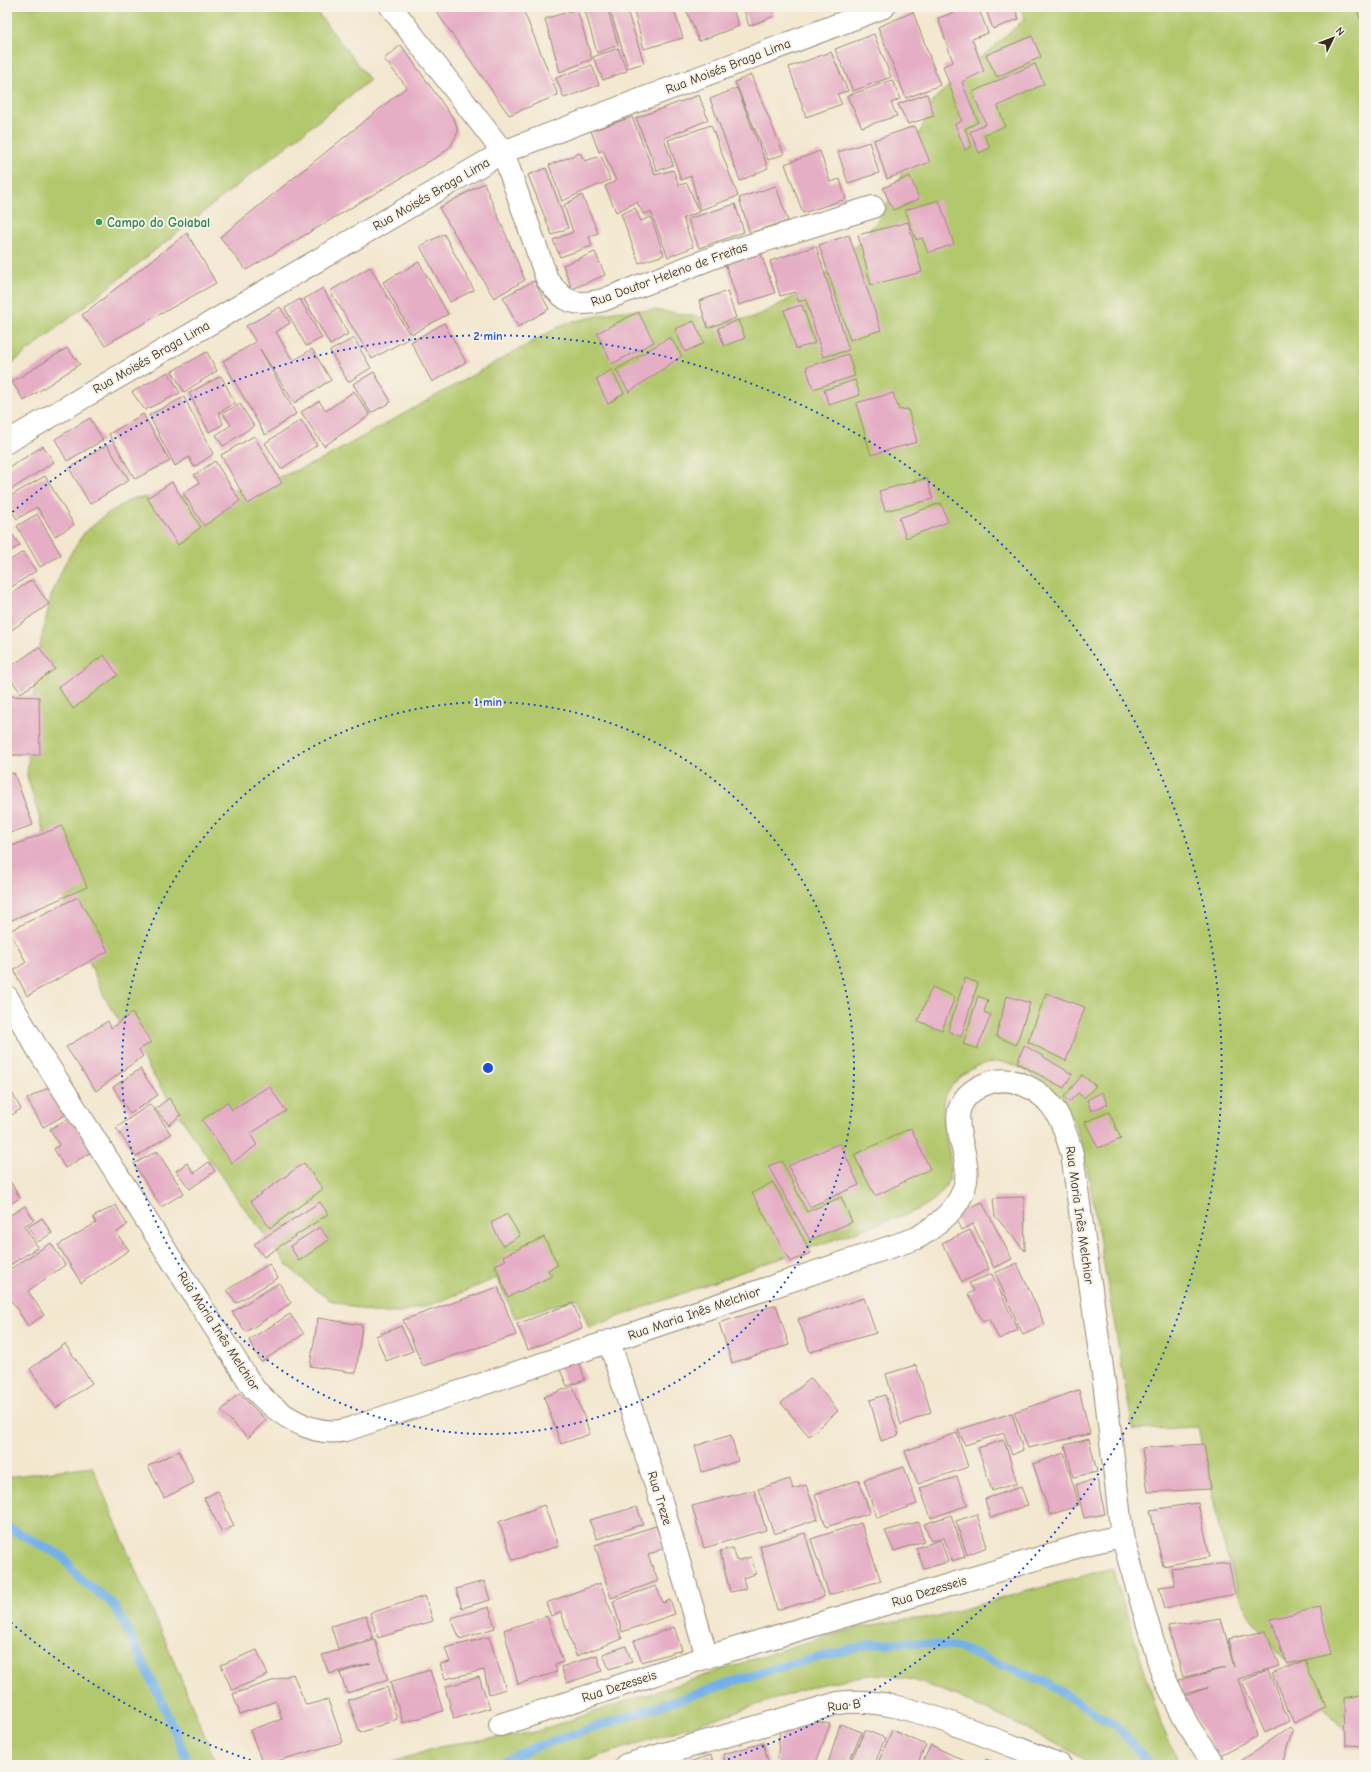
<svg xmlns="http://www.w3.org/2000/svg" width="1371" height="1772" font-family="'Comic Neue',sans-serif">
	<style>
		.green { fill: #b2c86d; stroke: #767946 }
		.lines { fill: none; stroke-linecap: round; stroke-linejoin: round }
		.stream { stroke: #73b1e6; stroke-width: 9 }
		.building { fill: #e5aec5 }
		.minor-casing { stroke: #978876; stroke-width: 24 }
		.tertiary-casing { stroke: #978876; stroke-width: 24 }
		.minor { stroke: #fff; stroke-width: 22 }
		.tertiary { stroke: #fff; stroke-width: 22 }
		.ring { fill: none; stroke: #1d4ed8; stroke-width: 2; stroke-dasharray: 2 4 }
		.leisure-dot { fill: #2e9e5b; stroke: #f7f3e8; stroke-width: 1.5 }
		.labels { text-anchor: middle; dominant-baseline: central; stroke-width: 4; stroke-linejoin: round; paint-order: stroke }
		.street-label { font-size: 13px; fill: #3b2a1e; stroke: #f7f3e8 }
		.leisure-label { font-size: 13px; font-weight: bold; fill: #27864d; stroke: #f7f3e8; text-anchor: start }
		.centre { fill: #1d4ed8; stroke: #f7f3e8; stroke-width: 2 }
		.ring-label { font-size: 12px; text-anchor: middle; font-weight: bold; fill: #1d4ed8; stroke: #f7f3e8; stroke-width: 4; stroke-linejoin: round; paint-order: stroke }
	</style>
	<rect width="100%" height="100%" fill="#f7f3e8"/>
	<filter id="ink" filterUnits="userSpaceOnUse"><feTurbulence type="fractalNoise" baseFrequency=".025" numOctaves="2"/><feDisplacementMap in="SourceGraphic" scale="8" xChannelSelector="R" yChannelSelector="G"/><feConvolveMatrix kernelMatrix="1 2 1 2 8 2 1 2 1" color-interpolation-filters="sRGB"/></filter>
	<filter id="wash" filterUnits="userSpaceOnUse"><feTurbulence type="fractalNoise" baseFrequency=".012" numOctaves="4" result="noise"/><feDisplacementMap in="SourceGraphic" scale="16" xChannelSelector="R" yChannelSelector="G"/><feGaussianBlur stdDeviation="0.9" result="paint"/><feColorMatrix in="noise" values="0 0 0 0 0 0 0 0 0 0 0 0 0 0 0 0 0 1.4 0 .05"/><feComposite in="paint" operator="in"/></filter>
	<g filter="url(#wash)">
		<rect width="100%" height="100%" fill="#f3e7cf"/>
		<g class="green">
			<polygon points="7,7 313,7 370,80 9,366 7,364"/>
			<path d="M1020,7H1364V1746L1354,1738L1331,1714L1278,1653L1250,1617L1240,1599L1220,1532L1198,1427L1133,1430L1088,1173C1083,1155 1080,1135 1072,1119C1059,1096 1022,1057 993,1062C982,1063 970,1069 962,1076C912,1114 981,1166 931,1202C917,1212 896,1218 880,1223C856,1232 833,1240 810,1248C736,1274 662,1300 589,1328L577,1298L515,1318L497,1278L436,1303L401,1313H374L330,1300L311,1287L288,1266L239,1201L195,1139L153,1075L105,998L68,914L27,776L32,707L41,641L51,596L66,561L84,533L107,514L133,498L195,495L247,487L285,475L321,460L564,324L618,311L655,310L727,321L753,318L807,290L848,255L881,217L909,158L934,99L1025,19Z"/>
			<polygon points="92,1466 217,1765 7,1765 7,1477"/>
			<polygon points="1112,1568 1162,1726 1180,1765 1093,1765 1072,1752 1017,1724 954,1695 913,1680 883,1674 861,1676 818,1685 572,1765 384,1765 445,1745 531,1733 800,1644 858,1628 895,1621 934,1617"/>
		</g>
		<g class="lines">
			<g class="stream">
				<polyline points="7,1527 62,1556 79,1578 112,1603 124,1623 163,1704 189,1765"/>
				<polyline points="495,1765 532,1748 769,1670 872,1644 909,1642 956,1647 1047,1683 1116,1726 1152,1765"/>
			</g>
		</g>
		<g id="blocks">
			<g class="building">
				<polygon points="433,7 522,7 558,95 509,115"/>
				<polygon points="584,7 607,7 618,45 597,53"/>
				<polygon points="609,7 626,7 644,63 628,68"/>
				<polygon points="633,7 673,7 683,38 644,49"/>
				<polygon points="685,7 732,7 739,26 699,41"/>
				<polygon points="743,7 771,7 774,16 749,26"/>
				<polygon points="971,7 978,7 988,33 972,39 984,71 962,82 978,122 965,129 972,146 965,150 955,124 962,121 943,66 953,62 938,18"/>
				<polygon points="985,7 1014,7 1019,19 993,29"/>
				<polygon points="1364,7 1364,28 1356,8"/>
				<polygon points="577,9 592,59 560,72 545,19"/>
				<polygon points="913,12 940,85 906,98 878,27"/>
				<polygon points="874,34 891,77 853,91 835,49"/>
				<polygon points="1032,36 1041,57 997,77 986,55"/>
				<polygon points="401,45 455,121 458,132 451,146 440,155 246,270 220,237 407,87 384,59"/>
				<polygon points="618,48 627,71 603,80 593,57"/>
				<polygon points="831,52 848,91 837,94 842,104 806,117 789,67"/>
				<polygon points="1035,64 1044,84 998,106 1005,126 984,135 990,148 979,153 970,132 986,124 972,92"/>
				<polygon points="592,65 599,85 564,98 556,78"/>
				<polygon points="751,75 784,154 768,160 735,82"/>
				<polygon points="892,80 900,99 891,103 897,116 862,127 847,96"/>
				<polygon points="737,88 768,168 740,181 710,99"/>
				<polygon points="927,94 934,116 908,124 898,104"/>
				<polygon points="699,95 708,120 664,138 673,165 657,171 636,118"/>
				<polygon points="632,117 655,175 673,170 679,185 687,183 699,212 683,218 693,247 668,257 651,212 643,214 637,202 616,212 605,186 616,181 603,150 599,152 591,131"/>
				<polygon points="711,125 738,196 700,210 691,176 681,180 668,140"/>
				<polygon points="915,126 930,162 887,179 874,140"/>
				<polygon points="869,142 879,173 848,183 838,152"/>
				<polygon points="820,151 830,182 840,179 846,199 803,213 785,164"/>
				<polygon points="580,153 585,161 601,156 610,180 562,201 549,165"/>
				<polygon points="546,168 568,228 552,235 528,175"/>
				<polygon points="910,176 919,199 893,210 883,188"/>
				<polygon points="484,183 525,280 494,298 439,208"/>
				<polygon points="776,186 788,221 750,233 739,198"/>
				<polygon points="582,195 598,233 589,237 592,246 560,257 553,240 573,232 564,205"/>
				<polygon points="939,200 954,244 928,253 922,238 916,240 905,210"/>
				<polygon points="735,204 744,232 699,248 688,219"/>
				<polygon points="635,208 641,221 651,217 664,255 639,263 621,214"/>
				<polygon points="908,222 922,272 871,285 858,235"/>
				<polygon points="187,233 216,283 105,345 82,315"/>
				<polygon points="444,234 474,290 450,302 420,246"/>
				<polygon points="849,235 881,330 850,340 819,245"/>
				<polygon points="816,246 849,350 823,357 806,299 799,302 795,292 780,296 770,261"/>
				<polygon points="760,251 775,293 739,305 725,263"/>
				<polygon points="595,252 605,275 572,289 563,265"/>
				<polygon points="419,262 448,314 412,334 383,282"/>
				<polygon points="370,267 411,337 372,359 330,291"/>
				<polygon points="534,281 549,309 518,327 503,297"/>
				<polygon points="323,288 348,334 330,345 304,299"/>
				<polygon points="727,291 736,318 708,328 699,301"/>
				<polygon points="300,299 322,338 306,346 285,308"/>
				<polygon points="802,305 815,343 796,349 784,310"/>
				<polygon points="280,307 290,323 276,332 293,361 312,349 331,380 294,403 260,349 296,414 265,435 223,361 256,342 246,326"/>
				<polygon points="638,312 654,342 612,364 597,333"/>
				<polygon points="738,320 745,338 724,346 718,328"/>
				<polygon points="694,321 704,343 685,352 675,329"/>
				<polygon points="444,323 466,362 432,382 411,342"/>
				<polygon points="670,337 682,356 629,392 616,370"/>
				<polygon points="354,338 371,368 348,382 330,351"/>
				<polygon points="67,348 80,364 24,401 12,382"/>
				<polygon points="207,352 217,371 184,392 172,371"/>
				<polygon points="848,354 855,376 813,389 806,367"/>
				<polygon points="611,370 624,393 608,404 596,379"/>
				<polygon points="168,372 180,393 145,410 132,392"/>
				<polygon points="374,372 391,402 371,413 353,384"/>
				<polygon points="221,376 235,403 219,413 223,424 209,432 189,393"/>
				<polygon points="855,380 860,395 829,405 824,390"/>
				<polygon points="354,391 370,415 324,446 301,412 319,401 326,411"/>
				<polygon points="893,393 899,410 908,409 917,442 871,455 856,403"/>
				<polygon points="184,397 213,454 194,467 189,457 175,466 149,415"/>
				<polygon points="240,404 254,426 223,446 216,435 231,425 223,413"/>
				<polygon points="143,414 170,461 135,479 109,434"/>
				<polygon points="90,418 103,440 67,461 55,439"/>
				<polygon points="301,420 317,445 281,469 265,443"/>
				<polygon points="254,436 282,483 248,504 221,455"/>
				<polygon points="107,445 129,480 90,504 69,468"/>
				<polygon points="43,446 54,462 7,492 7,469"/>
				<polygon points="215,461 240,501 204,526 183,493 199,483 194,475"/>
				<polygon points="45,476 74,525 55,536 37,507 17,519 7,503 7,498"/>
				<polygon points="927,478 933,499 885,511 879,491"/>
				<polygon points="172,482 201,527 178,545 147,498"/>
				<polygon points="941,503 948,522 906,538 899,518"/>
				<polygon points="37,514 61,555 40,567 17,526"/>
				<polygon points="7,527 20,545 7,554"/>
				<polygon points="23,552 36,571 7,590 7,562"/>
				<polygon points="32,580 49,604 7,633 7,596"/>
				<polygon points="39,647 55,669 21,693 7,674 7,669"/>
				<polygon points="104,655 118,675 73,709 58,687"/>
				<polygon points="7,696 39,697 40,755 7,755"/>
				<polygon points="14,773 33,825 7,834 7,775"/>
				<polygon points="62,826 87,887 7,922 7,848"/>
				<polygon points="78,897 108,951 27,996 14,970 26,962 9,931"/>
				<polygon points="965,978 978,983 961,1037 948,1031"/>
				<polygon points="932,987 955,997 942,1030 918,1021"/>
				<polygon points="1046,993 1085,1007 1066,1061 1028,1042"/>
				<polygon points="978,996 988,1000 984,1012 991,1015 977,1049 963,1044"/>
				<polygon points="1007,996 1030,1003 1016,1045 996,1036"/>
				<polygon points="132,1013 151,1042 139,1050 143,1056 96,1091 66,1047 108,1021 111,1028"/>
				<polygon points="1024,1045 1072,1074 1064,1088 1017,1063"/>
				<polygon points="140,1069 158,1095 130,1114 113,1087"/>
				<polygon points="1082,1075 1096,1086 1084,1098 1078,1093 1069,1102 1064,1097"/>
				<polygon points="7,1084 21,1109 7,1118"/>
				<polygon points="51,1086 67,1114 43,1127 27,1099"/>
				<polygon points="269,1086 286,1111 250,1134 257,1145 232,1163 202,1120 227,1102 232,1110"/>
				<polygon points="1102,1092 1108,1104 1091,1111 1087,1100"/>
				<polygon points="169,1098 181,1115 169,1125 155,1109"/>
				<polygon points="150,1104 171,1134 136,1157 116,1128"/>
				<polygon points="1109,1112 1121,1139 1098,1148 1085,1122"/>
				<polygon points="71,1117 93,1151 65,1168 54,1149 59,1145 50,1129"/>
				<polygon points="911,1128 930,1169 875,1196 854,1155"/>
				<polygon points="840,1143 859,1185 810,1207 788,1166"/>
				<polygon points="157,1151 184,1193 161,1207 134,1164"/>
				<polygon points="782,1161 807,1212 841,1197 852,1222 810,1240 768,1166"/>
				<polygon points="209,1162 215,1171 190,1189 176,1171 187,1163 194,1173"/>
				<polygon points="304,1163 323,1189 270,1228 251,1201"/>
				<polygon points="7,1176 20,1198 7,1206"/>
				<polygon points="773,1182 811,1253 790,1262 752,1193"/>
				<polygon points="1024,1197 1025,1251 995,1216 993,1198"/>
				<polygon points="320,1202 328,1214 264,1257 254,1244"/>
				<polygon points="982,1202 1012,1259 994,1268 973,1224 962,1230 954,1214"/>
				<polygon points="116,1205 127,1225 116,1233 129,1250 81,1283 58,1245 96,1223 93,1217"/>
				<polygon points="25,1206 34,1220 24,1226 38,1247 7,1267 7,1217"/>
				<polygon points="507,1214 520,1236 503,1246 491,1223"/>
				<polygon points="42,1218 52,1233 38,1242 28,1227"/>
				<polygon points="320,1227 329,1240 299,1261 290,1246"/>
				<polygon points="970,1230 989,1269 962,1282 942,1243"/>
				<polygon points="544,1237 558,1265 548,1270 552,1276 508,1297 495,1265 506,1260 503,1256"/>
				<polygon points="51,1243 65,1265 28,1291 44,1315 28,1326 7,1294 7,1271"/>
				<polygon points="1017,1263 1045,1325 1023,1335 995,1273"/>
				<polygon points="269,1264 278,1278 236,1303 227,1290"/>
				<polygon points="992,1274 1018,1330 999,1339 989,1319 983,1322 968,1294 974,1291 969,1283"/>
				<polygon points="279,1283 291,1303 246,1332 232,1312"/>
				<polygon points="498,1287 516,1335 423,1366 403,1320"/>
				<polygon points="864,1298 876,1333 810,1352 798,1319"/>
				<polygon points="573,1303 582,1328 528,1350 517,1324"/>
				<polygon points="776,1305 789,1345 732,1363 719,1323"/>
				<polygon points="290,1314 304,1334 261,1362 249,1340"/>
				<polygon points="318,1318 362,1325 356,1373 310,1366"/>
				<polygon points="401,1326 413,1351 386,1361 376,1336"/>
				<polygon points="65,1344 92,1383 56,1408 30,1369"/>
				<polygon points="578,1358 585,1380 567,1386 558,1365"/>
				<polygon points="916,1365 931,1412 901,1425 886,1374"/>
				<polygon points="811,1378 838,1411 809,1436 781,1403"/>
				<polygon points="573,1386 590,1434 561,1444 544,1397"/>
				<polygon points="1079,1390 1090,1434 1028,1448 1014,1412"/>
				<polygon points="239,1393 266,1420 248,1438 221,1411"/>
				<polygon points="885,1395 899,1435 881,1441 870,1400"/>
				<polygon points="1012,1413 1023,1450 1012,1455 1004,1433 965,1445 958,1430"/>
				<polygon points="957,1433 968,1467 918,1484 905,1451"/>
				<polygon points="731,1435 738,1461 702,1472 695,1446"/>
				<polygon points="1089,1439 1097,1472 1073,1477 1065,1445"/>
				<polygon points="1004,1440 1017,1483 992,1491 978,1448"/>
				<polygon points="1204,1444 1211,1489 1148,1492 1142,1448"/>
				<polygon points="179,1451 194,1483 164,1498 148,1466"/>
				<polygon points="1064,1453 1079,1505 1050,1515 1033,1464"/>
				<polygon points="904,1467 917,1504 877,1518 864,1480"/>
				<polygon points="957,1477 968,1505 931,1518 920,1488"/>
				<polygon points="790,1479 793,1489 806,1485 818,1519 774,1534 758,1489"/>
				<polygon points="1097,1479 1105,1514 1084,1518 1076,1485"/>
				<polygon points="859,1480 870,1513 826,1527 815,1494"/>
				<polygon points="1021,1487 1028,1505 990,1518 985,1499"/>
				<polygon points="754,1490 766,1530 704,1548 692,1506"/>
				<polygon points="218,1491 234,1526 222,1532 204,1498"/>
				<polygon points="1198,1503 1210,1557 1163,1566 1150,1510"/>
				<polygon points="544,1505 559,1546 513,1560 499,1522"/>
				<polygon points="637,1507 643,1524 597,1539 589,1520"/>
				<polygon points="977,1514 987,1547 967,1555 956,1521"/>
				<polygon points="951,1515 965,1557 952,1561 944,1538 931,1541 924,1524"/>
				<polygon points="918,1522 924,1541 894,1551 885,1531"/>
				<polygon points="861,1523 881,1581 829,1595 811,1539"/>
				<polygon points="656,1526 664,1548 648,1555 658,1581 611,1598 595,1545"/>
				<polygon points="805,1533 824,1597 777,1610 760,1546"/>
				<polygon points="941,1540 948,1562 924,1569 916,1548"/>
				<polygon points="733,1548 737,1561 751,1557 756,1574 743,1578 746,1589 730,1592 720,1551"/>
				<polygon points="1229,1563 1235,1594 1165,1608 1159,1587 1175,1585 1171,1569"/>
				<polygon points="484,1581 490,1600 462,1608 456,1589"/>
				<polygon points="600,1583 622,1639 576,1656 561,1612 551,1616 546,1603"/>
				<polygon points="656,1586 663,1603 670,1600 675,1614 622,1632 613,1601"/>
				<polygon points="425,1596 433,1621 378,1638 370,1613"/>
				<polygon points="489,1607 495,1628 460,1639 451,1618"/>
				<polygon points="1320,1607 1331,1654 1286,1664 1271,1619"/>
				<polygon points="366,1616 373,1639 338,1649 331,1626"/>
				<polygon points="547,1616 563,1662 555,1665 557,1672 518,1684 504,1630"/>
				<polygon points="1221,1618 1234,1667 1228,1639 1266,1631 1279,1667 1238,1679 1258,1736 1218,1756 1184,1696 1207,1688 1183,1694 1179,1680 1226,1668 1183,1677 1168,1626"/>
				<polygon points="674,1627 682,1650 642,1662 634,1641"/>
				<polygon points="489,1637 506,1689 489,1694 484,1670 445,1679 440,1664 450,1662 445,1648"/>
				<polygon points="375,1640 388,1680 347,1693 340,1673 371,1663 329,1674 322,1655"/>
				<polygon points="626,1646 632,1662 609,1669 603,1654"/>
				<polygon points="257,1650 268,1675 232,1690 221,1665"/>
				<polygon points="597,1655 602,1671 567,1683 561,1667"/>
				<polygon points="1305,1660 1325,1708 1294,1723 1272,1674"/>
				<polygon points="430,1670 443,1711 403,1723 390,1682"/>
				<polygon points="1268,1671 1289,1721 1265,1733 1242,1681"/>
				<polygon points="293,1674 306,1705 328,1700 343,1742 263,1765 250,1730 282,1719 276,1701 240,1714 233,1694"/>
				<polygon points="479,1677 490,1708 454,1719 445,1687"/>
				<polygon points="387,1687 397,1719 360,1733 348,1700"/>
				<polygon points="1364,1694 1364,1749 1345,1748 1344,1698"/>
				<polygon points="807,1720 830,1724 816,1763 799,1765 777,1765 780,1730"/>
				<polygon points="840,1724 862,1732 847,1765 832,1765 828,1764"/>
				<polygon points="1290,1727 1293,1731 1283,1765 1244,1765 1241,1761"/>
				<polygon points="865,1730 885,1738 874,1765 849,1765"/>
				<polygon points="892,1730 926,1745 917,1765 877,1765"/>
				<polygon points="763,1743 769,1765 726,1765 723,1754"/>
				<polygon points="931,1745 973,1765 921,1765"/>
				<polygon points="711,1755 714,1765 680,1765"/>
				<polygon points="986,1759 1002,1765 984,1765"/>
			</g>
		</g>
	</g>
	<g filter="url(#ink)">
		<use href="#blocks" fill-opacity="0" stroke="#978876" stroke-width="1"/>
		<g class="lines">
			<g class="minor-casing">
				<g id="minor">
					<path d="M7,442L503,152L547,279C564,303 575,307 603,300L725,253L873,207"/>
					<path d="M7,997L40,1053L254,1389C277,1413 311,1438 346,1430L917,1238C943,1222 971,1199 966,1165C965,1152 960,1141 959,1129C958,1119 957,1112 962,1103C968,1092 977,1087 988,1083C1013,1074 1042,1090 1056,1112C1064,1125 1068,1140 1072,1154L1105,1389L1122,1536L1162,1673L1187,1724L1214,1765"/>
					<polyline points="609,1341 662,1504 707,1657"/>
					<polyline points="500,1725 707,1657 1090,1543 1122,1536"/>
					<path d="M626,1765L838,1703C876,1698 913,1710 948,1722C986,1735 1023,1750 1060,1765"/>
				</g>
			</g>
			<g class="tertiary-casing">
				<polyline id="tertiary" points="391,7 503,152 884,7"/>
			</g>
			<use href="#minor" class="minor"/>
			<use href="#tertiary" class="tertiary"/>
		</g>
	</g>
	<g class="ring">
		<circle cx="488" cy="1068" r="366"/>
		<path d="M262 1764A732 732 0 0 1 8 1620M8 516A732 732 0 1 1 714 1764"/>
	</g>
	<circle class="leisure-dot" cx="99" cy="222" r="4"/>
	<g class="labels">
		<g class="street-label">
			<text transform="translate(728 66) rotate(-21)">Rua Moisés Braga Lima</text>
			<text transform="translate(431 194) rotate(-30)">Rua Moisés Braga Lima</text>
			<text transform="translate(669 274) rotate(-20)">Rua Doutor Heleno de Freitas</text>
			<text transform="translate(151 357) rotate(-30)">Rua Moisés Braga Lima</text>
			<text transform="translate(1080 1215) rotate(82)">Rua Maria Inês Melchior</text>
			<text transform="translate(694 1313) rotate(-19)">Rua Maria Inês Melchior</text>
			<text transform="translate(219 1331) rotate(57)">Rua Maria Inês Melchior</text>
			<text transform="translate(660 1498) rotate(73)">Rua Treze</text>
			<text transform="translate(929 1591) rotate(-17)">Rua Dezesseis</text>
			<text transform="translate(619 1686) rotate(-18)">Rua Dezesseis</text>
			<text transform="translate(844 1705) rotate(-7)">Rua B</text>
		</g>
		<g class="leisure-label">
			<text x="107" y="222">Campo do Goiabal</text>
		</g>
	</g>
	<circle cx="488" cy="1068" r="6" class="centre"/>
	<g class="ring-label">
		<text x="488" y="340">2 min</text>
		<text x="488" y="706">1 min</text>
	</g>
	<rect width="1371" height="1772" fill="none" stroke="#f7f3e8" stroke-width="24"/>
	<g transform="translate(1333 38) rotate(47)" stroke="#f7f3e8" stroke-width="3" paint-order="stroke">
	<path d="M0-3L7 15L0 10L-7 15Z" fill="#3b2a1e"/>
	<text y="-6" font-size="11" font-weight="bold" text-anchor="middle" fill="#3b2a1e">N</text>
	</g>
</svg>
